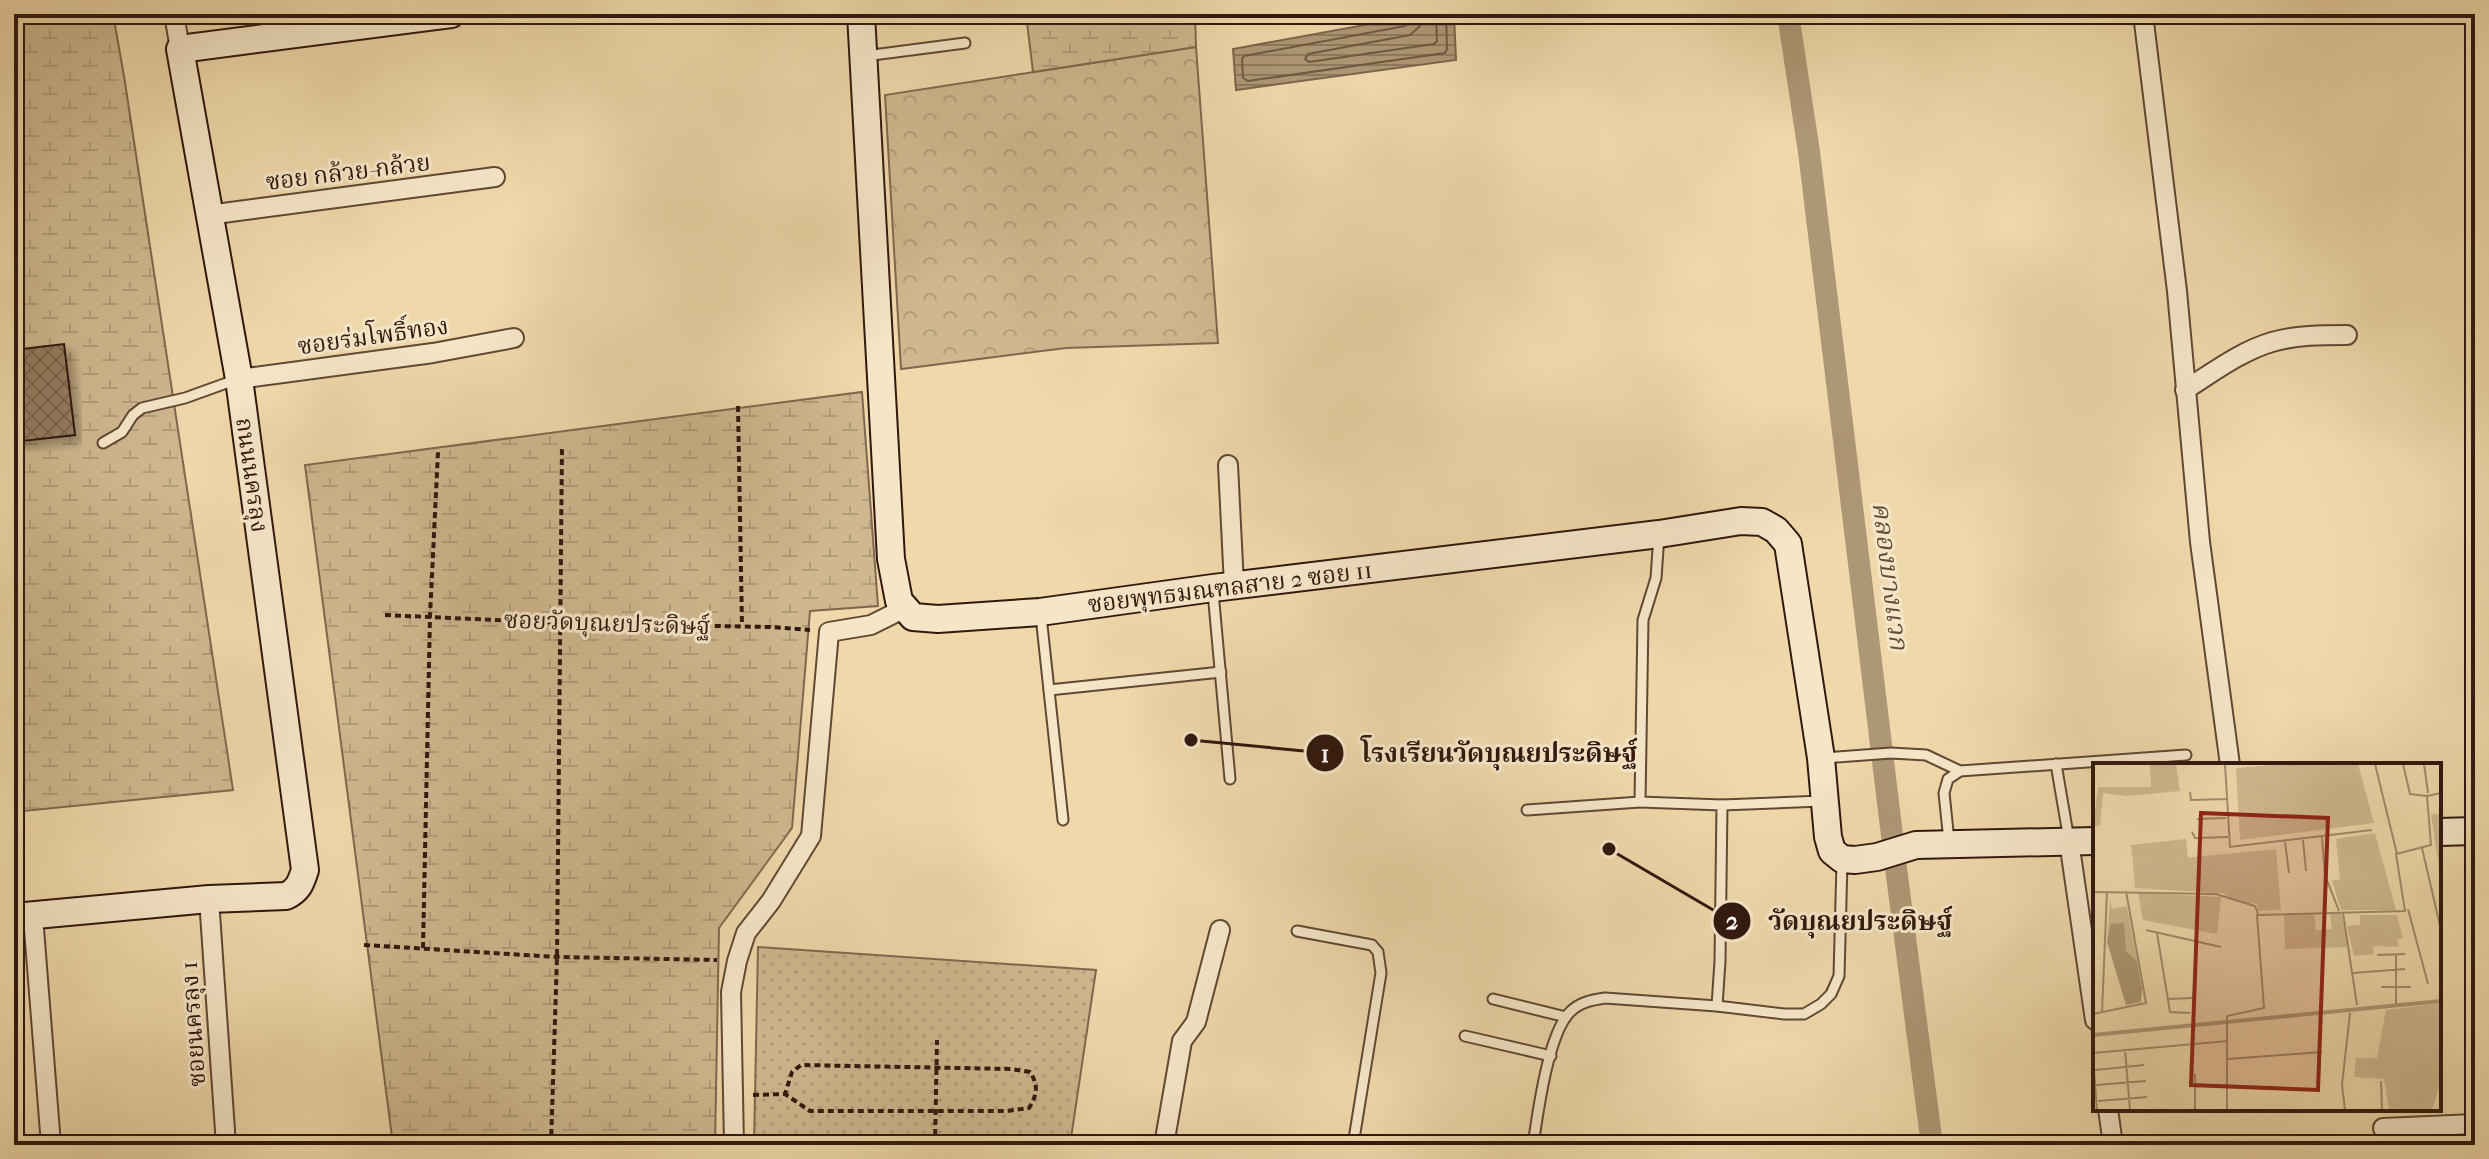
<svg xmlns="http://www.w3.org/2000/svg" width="2489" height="1159" font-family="'IM FELL French Canon','Noto Serif Thai',serif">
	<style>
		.grass { fill: url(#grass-dots); stroke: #80684e; stroke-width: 2 }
		.forest { fill: url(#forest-crowns); stroke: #80684e; stroke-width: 2 }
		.wetland { fill: url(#wetland-marsh); stroke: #80684e; stroke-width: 2 }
		.water { fill: url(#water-rules); stroke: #7c644c; stroke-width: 2 }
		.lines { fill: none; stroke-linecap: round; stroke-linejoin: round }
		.shore { stroke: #705842; stroke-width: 2 }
		.canal { stroke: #ae9775; stroke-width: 22 }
		.building { fill: url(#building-cross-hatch); stroke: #31180e; stroke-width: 2; filter: url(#shadow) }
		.lane-casing { stroke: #604835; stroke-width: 13 }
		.street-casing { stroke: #604835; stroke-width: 22 }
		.secondary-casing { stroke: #31180e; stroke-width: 30 }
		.path { stroke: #31180e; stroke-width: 4; stroke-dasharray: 6 4; stroke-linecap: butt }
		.lane { stroke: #f5e6c8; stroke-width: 9 }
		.street { stroke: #f5e6c8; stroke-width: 18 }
		.secondary { stroke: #f5e6c8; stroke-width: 26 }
		.labels { text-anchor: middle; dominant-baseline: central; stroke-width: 6; stroke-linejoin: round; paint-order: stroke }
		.street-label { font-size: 24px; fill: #31180e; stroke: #f5e6c8 }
		.water-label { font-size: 26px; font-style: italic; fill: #634b37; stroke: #f5e6c8 }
		.inset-river { fill: none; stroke: #ae9775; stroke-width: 4 }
		.inset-road { fill: none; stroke: #a38b6c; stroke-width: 2 }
		.view { fill: #8f2418; fill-opacity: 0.15; stroke: #8f2418; stroke-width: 4 }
		.inset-edge { fill: none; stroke: #31180e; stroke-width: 4 }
		.leader { fill: none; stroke: #31180e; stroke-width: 3 }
		.callout-dot { fill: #31180e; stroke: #f5e6c8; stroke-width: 3 }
		.mark-label { font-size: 24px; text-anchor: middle; font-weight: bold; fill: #fff }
		.callout-label { font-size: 26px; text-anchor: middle; font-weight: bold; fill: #31180e; stroke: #f5e6c8; stroke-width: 6; stroke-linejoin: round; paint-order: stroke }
	</style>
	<defs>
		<pattern id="grass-dots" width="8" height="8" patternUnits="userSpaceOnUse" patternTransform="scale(2)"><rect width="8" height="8" fill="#cfb78f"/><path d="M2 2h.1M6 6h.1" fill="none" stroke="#b29d7a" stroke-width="1.8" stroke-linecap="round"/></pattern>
		<pattern id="forest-crowns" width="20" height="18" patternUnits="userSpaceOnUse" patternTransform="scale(2)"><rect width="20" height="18" fill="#cfb78f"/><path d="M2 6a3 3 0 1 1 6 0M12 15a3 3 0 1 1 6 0" fill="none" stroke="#b29d7a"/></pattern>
		<pattern id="wetland-marsh" width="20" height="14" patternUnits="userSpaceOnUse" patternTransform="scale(2)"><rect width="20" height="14" fill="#cfb78f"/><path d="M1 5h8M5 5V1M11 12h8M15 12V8" fill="none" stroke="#b29d7a"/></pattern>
		<pattern id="water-rules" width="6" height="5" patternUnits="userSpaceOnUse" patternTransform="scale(2)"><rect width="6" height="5" fill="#ae9775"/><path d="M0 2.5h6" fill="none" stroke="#8e7a5e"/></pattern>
		<pattern id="building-cross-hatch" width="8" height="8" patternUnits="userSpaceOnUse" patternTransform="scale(2)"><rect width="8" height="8" fill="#947c5f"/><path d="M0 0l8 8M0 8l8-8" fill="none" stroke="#79654d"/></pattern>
		<filter id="shadow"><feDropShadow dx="7" dy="7" stdDeviation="4" flood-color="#0004"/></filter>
	</defs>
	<rect width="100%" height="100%" fill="#efd8aa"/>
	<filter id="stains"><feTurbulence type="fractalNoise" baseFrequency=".0025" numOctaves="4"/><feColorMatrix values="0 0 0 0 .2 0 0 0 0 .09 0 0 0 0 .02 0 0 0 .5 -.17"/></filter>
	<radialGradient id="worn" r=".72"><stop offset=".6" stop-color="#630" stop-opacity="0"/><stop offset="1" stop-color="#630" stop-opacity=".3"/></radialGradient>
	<polygon class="grass" points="758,947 1096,970 1070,1145 754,1145"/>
	<polygon class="forest" points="1196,47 1218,343 1066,348 901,369 885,95"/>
	<g class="wetland">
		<polygon points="14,14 113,14 124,76 233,790 14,812"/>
		<polygon points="1026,14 1195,14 1196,47 1033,72"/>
		<polygon points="862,392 878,606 810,611 792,828 719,928 715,1145 393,1145 305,465"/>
	</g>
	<polygon class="water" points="1425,14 1454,14 1456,60 1236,90 1233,49"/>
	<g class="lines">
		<g class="shore">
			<polyline points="1413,14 1412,21 1405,26 1244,56 1242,59 1243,78 1248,81 1445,53 1447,49 1446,14"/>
			<polyline points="1423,14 1420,26 1410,35 1308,54 1305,59 1309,62 1434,44 1437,41 1436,14"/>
		</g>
		<polyline class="canal" points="1788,14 1809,152 1896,868 1932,1145"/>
	</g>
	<polygon class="building" points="64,344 75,435 14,442 14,350"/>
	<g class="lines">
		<g class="lane-casing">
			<g id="lane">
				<polyline points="865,56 965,43"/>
				<polyline points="103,443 122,432 133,415 142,408 185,398 235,380"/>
				<polyline points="1659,535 1656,578 1643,620 1640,802 1722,805 1720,961 1717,1006"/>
				<polyline points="1213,592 1230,779"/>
				<polyline points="1041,616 1063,820"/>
				<polyline points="1049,690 1221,672"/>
				<polyline points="1824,758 1891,753 1926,755 1960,771"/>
				<polyline points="2056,764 2069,840"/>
				<polyline points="1722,805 1822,801"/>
				<polyline points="1527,810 1640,802"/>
				<polyline points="1949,841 1944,793 1948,779 1960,771 2186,755"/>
				<polyline points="1297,931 1372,945 1378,952 1381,973 1353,1145"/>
				<polyline points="1493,999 1566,1017"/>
				<polyline points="1465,1036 1551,1056"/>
				<path d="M1533,1145C1538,1112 1548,1034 1570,1012C1580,1002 1592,1000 1605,998L1717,1006L1784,1014H1804L1821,1004L1831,994L1839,976L1842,862"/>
			</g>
		</g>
		<g class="street-casing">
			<g id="street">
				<polyline points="174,14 180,49"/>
				<polyline points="2143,14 2177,291 2200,542 2230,765"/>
				<polyline points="208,215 495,177"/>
				<polyline points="239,379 433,353 514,338"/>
				<path d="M2185,390C2212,373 2241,351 2272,342C2296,335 2322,335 2347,335"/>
				<polyline points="1228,465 1234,585"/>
				<polyline points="2069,841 2095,1020"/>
				<polyline points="209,899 226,1145"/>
				<polyline points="33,916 51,1145"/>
				<polyline points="2108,1109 2113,1145"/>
				<polyline points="2383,1128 2475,1124"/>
				<polyline points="734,1145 731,992 737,961 746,933 771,901 811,836 829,632 871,625 905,608"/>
				<polyline points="1164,1145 1182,1041 1196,1022 1220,930"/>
			</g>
		</g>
		<g class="secondary-casing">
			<g id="secondary">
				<polyline points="861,14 891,559 899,601 913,617 938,619 1040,612 1213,588 1659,534 1741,521 1762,522 1776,530 1788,544 1821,758 1828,837 1832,851 1842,859 1855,860 1877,857 1916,845 2095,841"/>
				<polyline points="2439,832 2475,831"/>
				<path d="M14,917L209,899L286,896C299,890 301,882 305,870L239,379L180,49L451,14"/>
			</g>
		</g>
		<g class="path">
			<polyline points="738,406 742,626"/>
			<polyline points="385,615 562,623 770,627 810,630"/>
			<polyline points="364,945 557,957 717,960"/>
			<polyline points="423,948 430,616 438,452"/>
			<path d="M753,1095L785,1094L810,1111H1007L1029,1108C1037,1095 1039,1086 1030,1072L1011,1069L801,1065L792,1072L785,1094"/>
			<polyline points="551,1145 557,957 562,446"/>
			<polyline points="935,1145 937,1040"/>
		</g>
		<use href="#lane" class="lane"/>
		<use href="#street" class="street"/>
		<use href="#secondary" class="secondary"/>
	</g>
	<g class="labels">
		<g class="street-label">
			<text transform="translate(348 172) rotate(-7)">ซอย กล้วย-กล้วย</text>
			<text transform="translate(373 336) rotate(-8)">ซอยร่มโพธิ์ทอง</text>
			<text transform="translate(252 475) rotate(82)">ถนนนครลุง</text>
			<text transform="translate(1230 587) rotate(-7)">ซอยพุทธมณฑลสาย 2 ซอย 11</text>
			<text transform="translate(607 623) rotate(2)">ซอยวัดบุณยประดิษฐ์</text>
			<text transform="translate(193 1024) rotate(-94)">ซอยนครลุง 1</text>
		</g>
		<g class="water-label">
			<text transform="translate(1890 576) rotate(83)">คลองบางแวก</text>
		</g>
	</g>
	<g transform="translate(2093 763)">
		<rect width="348" height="348" fill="#efd8aa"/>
		<path d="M93,76L95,95L40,100L38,82ZM281,116L284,147H248L239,117ZM45,130L128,134L124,171L50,157ZM348,240V318L339,347H296L291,316L261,314L263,295H284L293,247Z" fill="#cfb78f"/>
		<path d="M57,1H83L87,28L34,33L10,30L7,63H0L5,24H58ZM17,137L19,146L34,143L44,198L33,188L27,163L14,179ZM221,151L225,185L192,186L191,152Z" fill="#cfb78f"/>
		<path d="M191,1H265L281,60L147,77L143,5ZM282,70L303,147H284L280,116L247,117L243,76ZM183,86L188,147L165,148L164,141L141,138L130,130L42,125L40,100ZM248,150L256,184L225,185L223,167L239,166L237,151ZM267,152H304L310,175L304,176L306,184L280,183L281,191L261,193L254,163L267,162Z" fill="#cfb78f"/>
		<path d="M338,51H348V118Z" fill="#cfb78f"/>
		<path d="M31,160L33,188L44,198L49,226L48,239L33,242L14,179L18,161Z" fill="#ae9775"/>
		<path class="inset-river" d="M0,272L348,238"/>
		<path class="inset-road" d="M132,1L137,84L279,67M282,1L304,91M310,1L317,31L334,33M331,1L335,30M97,29L98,37L134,36M104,56L133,55M99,69L102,75L135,74M229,74L232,112L246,148M210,77L213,108M192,79L196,110M329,85L348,167M0,129L123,131L162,143L165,151M315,146L335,221M250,150L264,242M53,167L128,184M64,170L77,249L97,250M284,192L312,191M260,210L312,206M288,224H318M75,236L101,235M303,241V192M9,250L14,128M0,251L53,240L33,128M32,287L37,347M0,290L135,278M0,294L4,347M135,296L229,289M2,307L51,302M102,311V347M288,318L289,347M3,322L53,318M5,338L54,334M134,347V253L171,245L164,152L312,148L303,91L338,82L334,33L348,30M252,347L249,322L257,250"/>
		<path class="view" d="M108,50L235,55L225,327L98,322Z"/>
		<rect width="348" height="348" class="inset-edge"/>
	</g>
	<path class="leader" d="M1191 740L1325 753M1609 849L1732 921"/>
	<g class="callout-dot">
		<circle cx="1191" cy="740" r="8"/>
		<circle cx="1609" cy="849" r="8"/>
		<circle cx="1325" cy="753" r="20"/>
		<circle cx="1732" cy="921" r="20"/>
	</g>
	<g class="mark-label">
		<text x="1325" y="762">1</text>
		<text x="1732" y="929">2</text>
	</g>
	<g class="callout-label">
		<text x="1499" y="762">โรงเรียนวัดบุณยประดิษฐ์</text>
		<text x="1860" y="930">วัดบุณยประดิษฐ์</text>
	</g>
	<rect width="2489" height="1159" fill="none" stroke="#efd8aa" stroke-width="48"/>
	<rect x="16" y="16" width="2457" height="1127" fill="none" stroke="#31180e" stroke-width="4"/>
	<rect x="24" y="24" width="2441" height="1111" fill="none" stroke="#31180e" stroke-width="2"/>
	<rect width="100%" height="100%" filter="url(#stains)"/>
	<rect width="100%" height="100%" fill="url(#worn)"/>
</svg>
